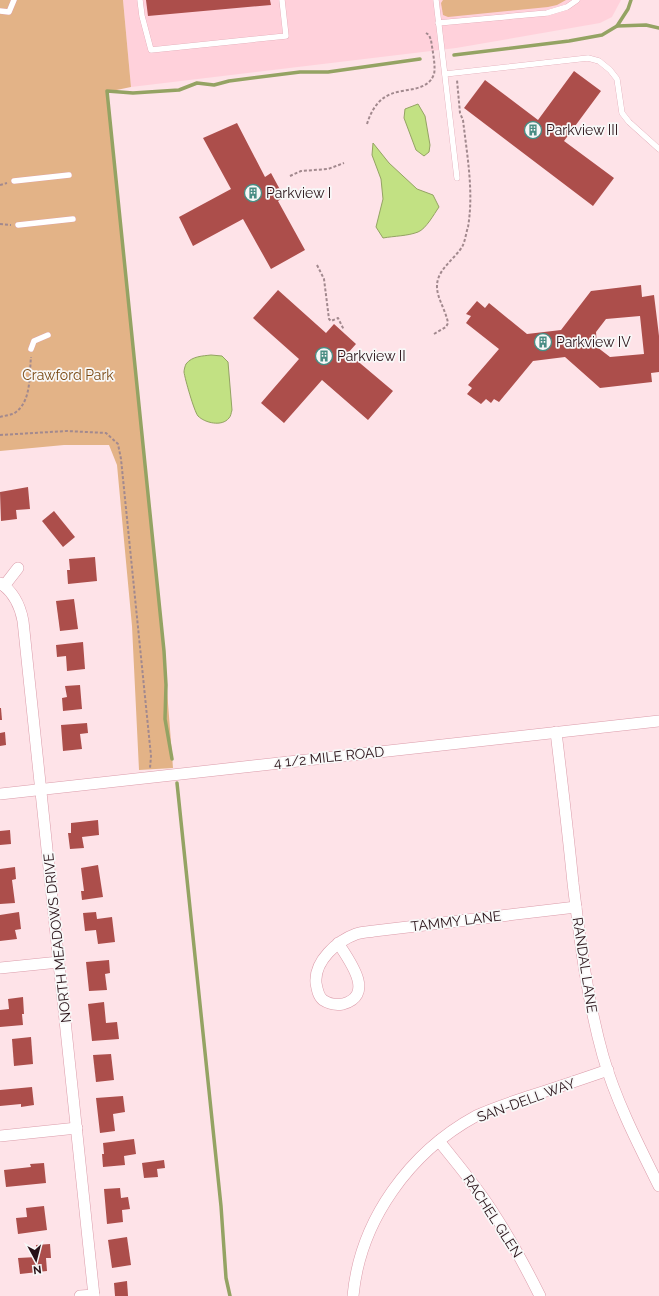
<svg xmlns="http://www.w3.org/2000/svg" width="659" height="1296" font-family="Raleway,sans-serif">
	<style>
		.built { fill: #ffd1db }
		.green { fill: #e3b387 }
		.water { fill: #c2e183; stroke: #94a363 }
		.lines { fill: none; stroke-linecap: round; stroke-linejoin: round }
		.stream { stroke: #94a363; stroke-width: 3.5 }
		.building { fill: #ac4e4b; fill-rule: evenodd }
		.service-casing { stroke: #db9caa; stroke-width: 6 }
		.minor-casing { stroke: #db9caa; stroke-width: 12 }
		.path { stroke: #a2898e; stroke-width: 2; stroke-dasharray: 3 2; stroke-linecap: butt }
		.service { stroke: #fff; stroke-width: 5.5 }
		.minor { stroke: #fff; stroke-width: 11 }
		.labels { text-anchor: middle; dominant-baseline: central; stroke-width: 3.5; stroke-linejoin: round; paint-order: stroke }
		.poi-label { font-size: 14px; fill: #281117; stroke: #f8f8f8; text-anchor: start }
		.park-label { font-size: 14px; fill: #7a4a15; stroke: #f8f8f8 }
		.street-label { font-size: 14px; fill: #281117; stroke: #f8f8f8 }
	</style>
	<rect width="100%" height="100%" fill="#fee3e8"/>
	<polygon class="built" points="123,0 621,0 612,17 600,23 456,48 131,87"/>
	<g class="green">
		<polygon points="0,0 123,0 131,87 107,92 164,651 173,768 139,770 132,626 117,465 109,445 64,445 0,451"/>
		<polygon points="443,0 566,0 557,5 548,7 448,17 443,15 441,3"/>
	</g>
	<g class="water">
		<polygon points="418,104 425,116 430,145 429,152 424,156 416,150 404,118 405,109"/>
		<path d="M373,143L389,163L417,189L433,195L439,207C434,214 426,229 418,232C408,236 394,236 383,238L376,227L383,199L381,179L372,155Z"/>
		<path d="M211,355L222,356L228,362L232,410C231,413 231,416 229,418C222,427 205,423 198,416C194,411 185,379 184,372C184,370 185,366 186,364C192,356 203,356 211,355Z"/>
	</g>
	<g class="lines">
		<g class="stream">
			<polyline points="617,26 646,25 659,28"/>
			<polyline points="454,55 569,41 602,35 617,26 628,9 631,0"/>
			<polyline points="172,759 165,719 166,685 164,651 107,91 133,93 179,90 197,83 214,85 229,81 300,72 328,72 420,59"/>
			<polyline points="177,783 221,1206 226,1278 230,1296"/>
		</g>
	</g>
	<g class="building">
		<polygon points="146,0 270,0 271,5 148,16"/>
		<polygon points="574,71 601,91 564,141 614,178 593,206 464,108 485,80 538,120"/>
		<polygon points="237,123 265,177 271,173 284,197 278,201 305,250 271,269 243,219 193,246 179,217 231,189 203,138"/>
		<path d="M641,285L642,297L654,295L659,336V372L651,373L652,382L600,388L565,357L533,361L499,402L494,399L491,403L486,399L481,404L467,394L472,388L468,385L499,349L466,323L471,316L466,314L477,301L485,308L489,303L527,334L561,330L591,291ZM640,316L644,354L610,357L597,347L596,332L606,319Z"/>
		<polygon points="278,290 326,333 334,324 356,344 348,353 393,391 368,420 322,380 284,423 261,403 299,359 253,318"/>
		<polygon points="28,487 30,509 16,510 17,519 1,521 0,492"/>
		<polygon points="54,511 75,537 63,547 42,521"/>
		<polygon points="95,557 97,581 68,584 67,570 70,570 69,559"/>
		<polygon points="74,599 78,629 60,631 56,601"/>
		<polygon points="83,642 85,669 67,671 66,656 57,657 56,645"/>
		<polygon points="80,685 82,709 63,711 62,698 67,697 65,686"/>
		<polygon points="0,708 1,708 2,720 0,720"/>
		<polygon points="87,723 88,733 80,734 82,749 63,751 61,725"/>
		<polygon points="5,732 6,745 0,746 0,733"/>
		<polygon points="98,820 99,835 82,837 84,848 70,849 68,833 71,833 71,823"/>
		<polygon points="10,830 11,844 0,845 0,831"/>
		<polygon points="98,865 103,897 82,900 81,891 84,891 81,868"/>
		<polygon points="15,867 16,879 12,880 15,903 0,904 0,869"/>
		<polygon points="19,912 21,929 15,930 17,939 0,941 0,915"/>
		<polygon points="96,912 97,919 112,917 115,942 98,944 96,930 85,931 83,913"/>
		<polygon points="109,960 110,973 105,974 107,990 89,991 86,962"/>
		<polygon points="23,997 24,1014 22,1014 23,1025 0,1027 0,1010 9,1009 8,999"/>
		<polygon points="104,1002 106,1023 117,1022 119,1039 92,1041 88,1004"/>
		<polygon points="31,1037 33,1064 14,1066 12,1039"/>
		<polygon points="111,1054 114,1080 96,1082 93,1055"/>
		<polygon points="32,1087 34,1105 21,1107 21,1104 0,1106 0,1090"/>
		<polygon points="123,1096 125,1112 113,1114 115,1131 100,1133 96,1098"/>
		<polygon points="134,1139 136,1154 124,1156 125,1165 103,1167 102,1154 104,1154 103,1143"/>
		<polygon points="164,1160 165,1168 157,1169 158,1177 144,1178 142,1163"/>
		<polygon points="44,1163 46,1183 6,1187 4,1170 31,1167 30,1164"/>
		<polygon points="120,1188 121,1198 128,1197 130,1209 122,1210 123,1222 107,1224 104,1189"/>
		<polygon points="44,1206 47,1230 18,1234 16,1218 27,1217 26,1208"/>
		<polygon points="127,1237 131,1265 112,1268 108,1240"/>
		<polygon points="50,1244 51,1258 46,1258 47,1271 20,1274 18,1258 37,1257 36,1245"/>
		<polygon points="127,1281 128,1296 115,1296 114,1283"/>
	</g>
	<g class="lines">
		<g class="service-casing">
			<g id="service">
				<polyline points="140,0 142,16 151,50 286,36 282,0"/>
				<polyline points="436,0 457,178"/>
				<polyline points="0,11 9,12 14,0"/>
				<polyline points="438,23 547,13 567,7 577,0"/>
				<polyline points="445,74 588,58 599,61 610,70 617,79 622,113 629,122 659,149"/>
				<polyline points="14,181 69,175"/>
				<polyline points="18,225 73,219"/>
				<polyline points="31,349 34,341 48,335"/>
			</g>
		</g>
		<g class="minor-casing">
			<g id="minor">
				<path d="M0,583C14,592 20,605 23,621L94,1296"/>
				<polyline points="4,586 18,568"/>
				<path d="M556,732C562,782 568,832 573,883C580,941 587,999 603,1056C616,1101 638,1144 659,1186"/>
				<polyline points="0,794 659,721"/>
				<path d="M338,943C349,960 376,995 343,1004C337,1005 329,1004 323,1000C318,996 317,989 316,983C314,961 337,941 356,934C362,932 368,932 374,931L576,907"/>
				<polyline points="0,968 59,962"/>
				<polyline points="0,1136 77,1128"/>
				<path d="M439,1141C458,1165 478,1188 494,1214C511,1240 526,1268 540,1296"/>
				<polyline points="80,1296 94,1295"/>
				<path d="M353,1296C360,1220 410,1152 476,1116C493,1108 512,1102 530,1096C556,1088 582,1079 608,1070"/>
			</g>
		</g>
		<g class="path">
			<path d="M367,124C371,111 378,99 391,94C405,88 428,92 434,74C436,66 432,48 431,40L429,35L426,33"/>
			<polyline points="290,176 301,171 328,169 344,163"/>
			<polyline points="0,185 7,183"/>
			<polyline points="0,224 11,225"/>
			<polyline points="317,265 324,279 329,319 331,321 338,318 344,330"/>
			<path d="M434,334L446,327L448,323C446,311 438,300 437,288C436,270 453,261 462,247C465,242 466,233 468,227C474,192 467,155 463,120L460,113L457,80"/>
			<path d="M0,417C4,416 9,415 13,414C32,403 29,376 31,357"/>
			<polyline points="0,435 67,431 106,433 118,444 121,459 151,756 150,768"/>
		</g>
		<use href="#service" class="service"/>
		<use href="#minor" class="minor"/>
	</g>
	<defs>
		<g id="building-ring" transform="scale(0.9)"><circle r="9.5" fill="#f8f8f8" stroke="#488d84" stroke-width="1.5"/><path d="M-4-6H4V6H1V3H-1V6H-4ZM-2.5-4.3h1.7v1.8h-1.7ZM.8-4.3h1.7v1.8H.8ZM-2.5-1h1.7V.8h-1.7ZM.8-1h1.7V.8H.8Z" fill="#488d84"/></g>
	</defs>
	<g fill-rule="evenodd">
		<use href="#building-ring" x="533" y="130"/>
		<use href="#building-ring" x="253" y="193"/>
		<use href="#building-ring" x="543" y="342"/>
		<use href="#building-ring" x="324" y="356"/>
	</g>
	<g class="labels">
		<g class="poi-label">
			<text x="546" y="130">Parkview III</text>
			<text x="266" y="193">Parkview I</text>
			<text x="556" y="342">Parkview IV</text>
			<text x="337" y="356">Parkview II</text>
		</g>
		<g class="park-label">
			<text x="68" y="375">Crawford Park</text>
		</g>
		<g class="street-label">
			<text transform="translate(329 757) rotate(-6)">4 1/2 MILE ROAD</text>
			<text transform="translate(456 921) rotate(-7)">TAMMY LANE</text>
			<text transform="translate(57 938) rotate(-96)">NORTH MEADOWS DRIVE</text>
			<text transform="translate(585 965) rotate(81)">RANDAL LANE</text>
			<text transform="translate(526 1100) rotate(-20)">SAN-DELL WAY</text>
			<text transform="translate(493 1216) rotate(57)">RACHEL GLEN</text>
		</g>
	</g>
	<g transform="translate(36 1260) rotate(173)" stroke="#f8f8f8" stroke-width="3" paint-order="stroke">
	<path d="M0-3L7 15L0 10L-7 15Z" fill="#281117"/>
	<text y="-6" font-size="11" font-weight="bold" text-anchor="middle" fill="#281117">N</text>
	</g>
</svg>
